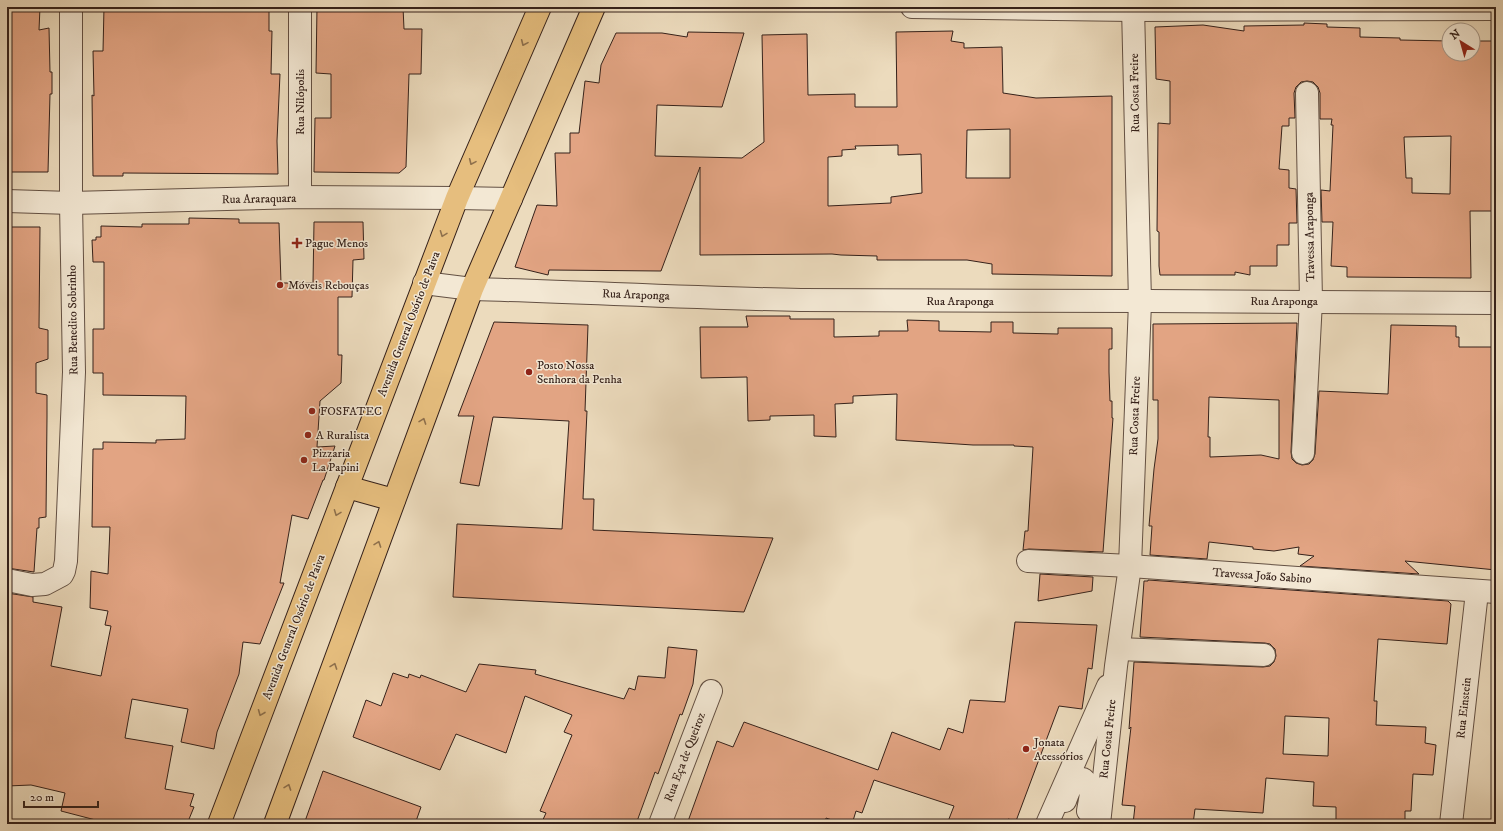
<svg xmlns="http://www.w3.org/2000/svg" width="1503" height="831" font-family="'IM FELL DW Pica',serif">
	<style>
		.building { fill: #e2a483; stroke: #35211a; fill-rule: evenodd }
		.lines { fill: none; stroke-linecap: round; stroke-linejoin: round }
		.minor-casing { stroke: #635043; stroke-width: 24 }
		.major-casing { stroke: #35211a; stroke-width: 24 }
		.minor { stroke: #f3e8d4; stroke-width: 22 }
		.major { stroke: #e6be7e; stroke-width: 22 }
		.oneway { stroke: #8e704c }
		.poi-dot { fill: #8f2418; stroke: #f3e8d4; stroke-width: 1.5 }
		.labels { text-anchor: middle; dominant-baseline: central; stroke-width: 3; stroke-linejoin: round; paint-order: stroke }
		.street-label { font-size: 12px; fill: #35211a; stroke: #f3e8d4 }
		.poi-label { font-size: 12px; fill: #35211a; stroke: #f3e8d4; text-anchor: start }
	</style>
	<rect width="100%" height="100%" fill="#ecdbbd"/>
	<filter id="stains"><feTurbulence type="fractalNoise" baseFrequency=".005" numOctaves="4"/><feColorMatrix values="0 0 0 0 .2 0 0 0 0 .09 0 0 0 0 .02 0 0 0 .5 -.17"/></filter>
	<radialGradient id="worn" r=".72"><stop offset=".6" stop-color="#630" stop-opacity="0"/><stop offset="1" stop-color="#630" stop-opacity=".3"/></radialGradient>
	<g class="building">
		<polygon points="7,7 40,7 39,30 49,28 50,72 52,72 52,94 50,94 48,172 9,172 9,168 7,168"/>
		<polygon points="104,7 269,7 269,31 272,31 271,74 280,74 277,141 278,174 123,173 123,176 93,176 92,95 94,96 93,51 103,51"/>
		<polygon points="317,7 403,7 404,29 422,29 421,74 409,74 406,167 399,173 314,172 315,118 331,118 331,74 316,73"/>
		<path d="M1304,23L1327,24V27L1360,28V37L1400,38V40L1449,41V54H1473V41H1496V211H1470L1471,278L1347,277V267L1331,266L1333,222H1322L1321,190L1330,191L1333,125H1331L1332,119H1320V93L1318,87L1313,82L1307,81L1301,82L1296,87L1294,93L1295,118H1289V126H1282L1279,169L1289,170V188L1296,189L1297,223H1289V245H1277V266H1250V275L1235,272V275H1160L1159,266V232L1157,231L1158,123L1170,124V81L1156,79L1155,27L1203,25L1244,31V26L1304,25ZM1451,136L1450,194L1412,193V178H1406L1404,137Z"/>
		<path d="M953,31L951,41L964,43V48L1002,47L1003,93L1036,98L1112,96V276L992,274V264L967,260H877V256L841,255L832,254L700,255V167L661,271L549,270L548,275L515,267L537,205L557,206L555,153H570V133H579L585,81L599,83L601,65L616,33H662L687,37L688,32L744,33L722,107L657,105L655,156L742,158L764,142L762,35L807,34L808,95L855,94V107H897L896,32ZM1010,129V178H966L967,130ZM898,145V155L921,154L922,193L891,197V203L828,206V157L842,156V150L856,149L855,146Z"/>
		<polygon points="189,218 239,219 239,223 279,223 281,283 313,283 314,222 363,222 364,259 353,260 352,297 338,297 338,355 342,355 341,383 320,401 317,447 335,446 324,480 323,480 308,519 292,515 280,583 284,583 260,644 243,642 239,674 217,732 214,749 181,742 188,709 132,699 125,738 173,746 165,789 194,794 190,806 194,807 187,824 111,824 61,811 65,793 31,785 7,786 7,593 33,597 33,602 62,607 51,666 101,676 111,626 105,625 108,611 90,608 91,571 108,574 110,527 92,527 93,449 103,449 103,442 156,443 156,440 185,439 186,396 103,395 103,373 93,373 93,329 104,329 104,262 93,262 92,240 96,240 96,237 101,237 101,226 142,227 142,224 189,224"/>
		<polygon points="7,227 40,227 39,328 48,330 48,359 36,363 36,393 47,395 47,417 46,517 39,518 39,528 37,528 34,572 7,568"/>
		<polygon points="746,316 790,316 790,319 834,319 834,337 879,336 879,331 908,331 907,320 939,321 939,331 991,332 991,322 1013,322 1013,333 1058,334 1058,328 1112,328 1112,349 1109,349 1109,372 1110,401 1112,401 1112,418 1113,418 1103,552 1029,549 1023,550 1025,531 1028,531 1033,447 1014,446 1014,445 973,445 896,440 897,394 853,396 853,403 835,404 836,437 814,436 814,415 770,416 770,420 748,421 747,377 701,378 700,327 748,327"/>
		<polygon points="494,322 588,325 585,411 587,411 583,499 594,499 593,530 773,538 744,612 453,597 457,524 562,529 569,421 493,417 479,486 460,483 474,416 458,416"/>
		<path d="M1297,323L1291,452L1292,459L1296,463L1302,465L1309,464L1313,460L1315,454L1319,391L1388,394L1391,325L1456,326V337H1459V347H1496V570L1405,561L1419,574L1300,566L1314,556L1298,554L1299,547L1274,551L1253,549V547L1209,542L1207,559L1150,555L1152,526H1149L1154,469L1158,439V400H1153V324ZM1209,397L1279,400V459L1261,455L1210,457V437H1208Z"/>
		<polygon points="1040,574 1093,577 1092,591 1038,601"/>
		<path d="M1148,580L1448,601L1451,604L1447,644L1378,639L1374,701H1377L1376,725L1426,727L1425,743L1436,745L1433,775L1413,774L1411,811H1405V824H1336V807L1313,806L1314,782L1266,778L1263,813L1195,809L1193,824H1133L1135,806L1122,805L1131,727L1129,729L1134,662L1263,667L1270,666L1274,662L1276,656L1275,649L1270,644L1265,643L1140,637L1144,581H1148ZM1285,716L1329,718L1328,756L1283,754Z"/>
		<polygon points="1015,622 1097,625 1092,669 1088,668 1082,709 1059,706 1016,821 1008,819 1007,824 947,824 954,806 874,780 862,813 856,811 852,824 844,824 826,818 825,824 687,824 717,741 733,747 744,722 878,770 892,732 940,750 948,728 963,733 970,700 1005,702"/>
		<polygon points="668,647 697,650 693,684 682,715 680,714 658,774 655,772 636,824 541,824 546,813 540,811 572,735 564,732 572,715 525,696 506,753 456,734 440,770 353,737 366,700 381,706 393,673 408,678 409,674 420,678 421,675 466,692 479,664 536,670 535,674 624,699 629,688 635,690 638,676 665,678"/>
		<polygon points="323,771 421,807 415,824 304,824"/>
	</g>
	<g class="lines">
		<g class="minor-casing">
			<g id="minor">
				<polyline points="300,7 300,197"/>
				<polyline points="912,7 1133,10 1496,9"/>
				<polyline points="7,201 71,203 300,197 457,198 511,199"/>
				<path d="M424,283L472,289C582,292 692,298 801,300C1033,302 1264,300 1496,303"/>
				<polyline points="1303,453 1311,301 1307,93"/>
				<polyline points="1028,561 1130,566 1496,592"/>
				<polyline points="7,580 32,585 45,584 62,575 64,571 66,561 74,372 71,203 71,7"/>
				<polyline points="1119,649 1264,655"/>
				<path d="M1065,801C1069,790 1071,782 1083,779C1095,789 1090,797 1088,811"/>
				<polyline points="660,824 711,691"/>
				<polyline points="1047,824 1108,686"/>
				<polyline points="1099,824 1116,666 1130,566 1140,302 1133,7"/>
				<polyline points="1451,824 1477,592"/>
			</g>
		</g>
		<g class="major-casing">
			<g id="major">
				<polyline points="347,487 394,500"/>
				<polyline points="219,824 457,198 540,7"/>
				<polyline points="275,824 472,289 594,7"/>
			</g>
		</g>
		<use href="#minor" class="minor"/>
		<use href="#major" class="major"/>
	</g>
	<defs><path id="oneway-chevron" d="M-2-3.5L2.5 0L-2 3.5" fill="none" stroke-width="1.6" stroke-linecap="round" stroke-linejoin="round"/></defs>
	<g class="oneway">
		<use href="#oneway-chevron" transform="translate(524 43) rotate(114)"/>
		<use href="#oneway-chevron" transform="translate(472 162) rotate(114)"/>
		<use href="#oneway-chevron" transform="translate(443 234) rotate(111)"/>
		<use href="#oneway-chevron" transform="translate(423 421) rotate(-70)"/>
		<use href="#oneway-chevron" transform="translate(337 513) rotate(111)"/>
		<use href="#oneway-chevron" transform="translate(378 544) rotate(-70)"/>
		<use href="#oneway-chevron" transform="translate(334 666) rotate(-70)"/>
		<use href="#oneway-chevron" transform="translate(261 713) rotate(112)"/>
		<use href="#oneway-chevron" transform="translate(288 787) rotate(-70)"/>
	</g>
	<g class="poi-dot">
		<path d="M295 237h4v4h4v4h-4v4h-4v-4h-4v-4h4z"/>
		<circle cx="280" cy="285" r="4"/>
		<circle cx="529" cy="372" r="4"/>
		<circle cx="312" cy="411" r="4"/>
		<circle cx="308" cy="435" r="4"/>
		<circle cx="304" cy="460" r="4"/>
		<circle cx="1026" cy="749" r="4"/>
	</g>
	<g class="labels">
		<g class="street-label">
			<text transform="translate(1135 93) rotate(-91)">Rua Costa Freire</text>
			<text transform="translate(300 102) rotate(-90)">Rua Nilópolis</text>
			<text transform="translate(259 199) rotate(-1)">Rua Araraquara</text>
			<text transform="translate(1310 237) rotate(-91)">Travessa Araponga</text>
			<text transform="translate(636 295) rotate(2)">Rua Araponga</text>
			<text x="960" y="301">Rua Araponga</text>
			<text x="1284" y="301">Rua Araponga</text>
			<text transform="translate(73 320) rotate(-91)">Rua Benedito Sobrinho</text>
			<text transform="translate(409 324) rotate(-69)">Avenida General Osório de Paiva</text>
			<text transform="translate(1135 416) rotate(-88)">Rua Costa Freire</text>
			<text transform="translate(1262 576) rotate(4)">Travessa João Sabino</text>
			<text transform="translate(294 627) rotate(-69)">Avenida General Osório de Paiva</text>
			<text transform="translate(1464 708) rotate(-84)">Rua Einstein</text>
			<text transform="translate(1108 739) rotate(-84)">Rua Costa Freire</text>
			<text transform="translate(685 757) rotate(-69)">Rua Eça de Queiroz</text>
		</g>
		<g class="poi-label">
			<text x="305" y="243">Pague Menos</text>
			<text x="288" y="285">Móveis Rebouças</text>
			<text x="537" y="365">Posto Nossa<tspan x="537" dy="14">Senhora da Penha</tspan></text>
			<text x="320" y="411">FOSFATEC</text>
			<text x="316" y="435">A Ruralista</text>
			<text x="312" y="453">Pizzaria<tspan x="312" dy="14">La Papini</tspan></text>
			<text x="1034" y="742">Jonata<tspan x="1034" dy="14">Acessórios</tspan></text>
		</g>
	</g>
	<rect width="1503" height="831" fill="none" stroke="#ecdbbd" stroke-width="24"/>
	<rect x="8" y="8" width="1487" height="815" fill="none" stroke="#35211a" stroke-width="2"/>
	<rect x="12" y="12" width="1479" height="807" fill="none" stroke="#35211a"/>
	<g transform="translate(1461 42) rotate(323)"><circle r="19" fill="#f3e8d4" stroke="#a7988a"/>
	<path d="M0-3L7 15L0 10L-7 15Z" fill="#8f2418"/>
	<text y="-6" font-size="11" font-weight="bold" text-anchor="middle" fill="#35211a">N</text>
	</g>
	<path d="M24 801v6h74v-6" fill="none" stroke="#35211a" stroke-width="2"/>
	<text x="30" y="801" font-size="12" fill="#35211a" stroke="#f3e8d4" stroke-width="3" paint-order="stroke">20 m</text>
	<rect width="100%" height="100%" filter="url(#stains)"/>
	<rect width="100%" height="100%" fill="url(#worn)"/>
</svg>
